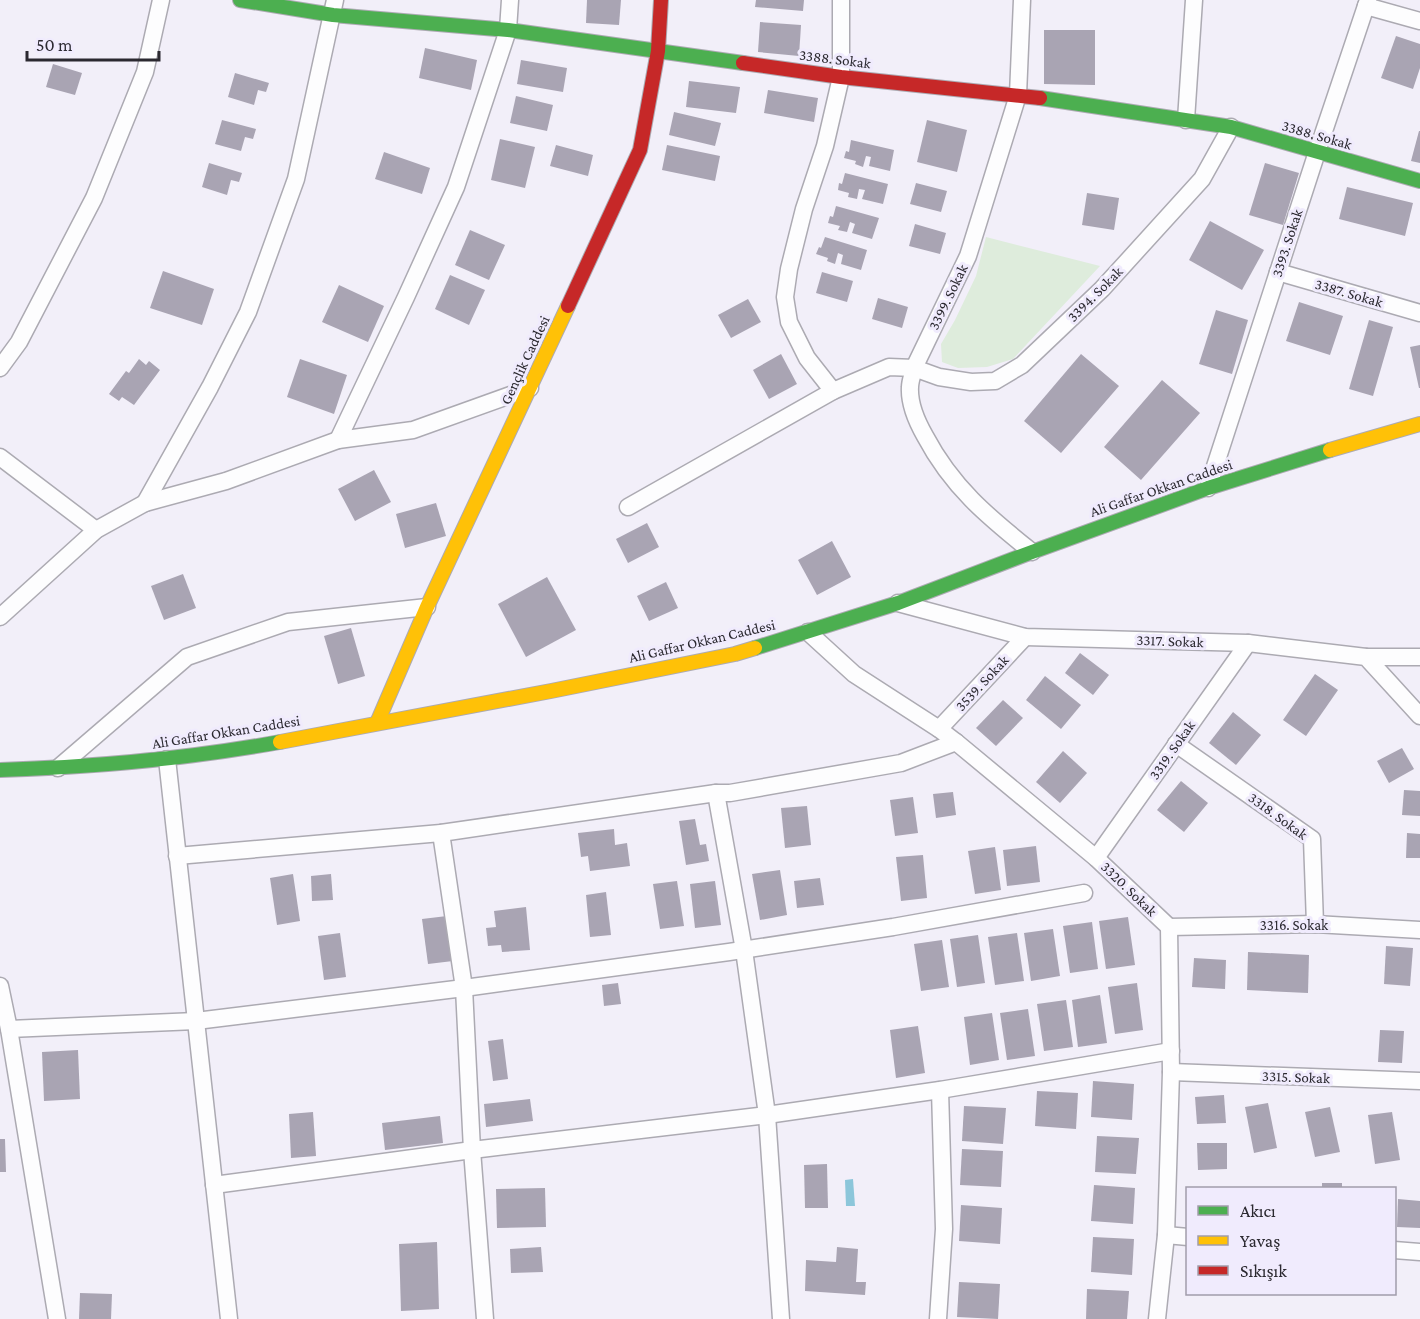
<svg xmlns="http://www.w3.org/2000/svg" width="1420" height="1319" font-family="'Crimson Pro',serif">
	<style>
		.green { fill: #deecdc }
		.water { fill: #8cc6da }
		.building { fill: #a9a4b3 }
		.lines { fill: none; stroke-linecap: round; stroke-linejoin: round }
		.street-casing { stroke: #acaab2; stroke-width: 19 }
		.fast-casing { stroke: #acaab2; stroke-width: 16 }
		.slow-casing { stroke: #acaab2; stroke-width: 16 }
		.jam-casing { stroke: #acaab2; stroke-width: 16 }
		.street { stroke: #fdfdfe; stroke-width: 16 }
		.fast { stroke: #4caf50; stroke-width: 14 }
		.slow { stroke: #ffc107; stroke-width: 14 }
		.jam { stroke: #c62828; stroke-width: 14 }
		.labels { text-anchor: middle; dominant-baseline: central; stroke-width: 6; stroke-linejoin: round; paint-order: stroke }
		.street-label { font-size: 15px; fill: #2b2930; stroke: #f0ebfd }
	</style>
	<rect width="100%" height="100%" fill="#f2eff9"/>
	<polygon class="green" points="986,237 1100,266 1013,359 987,367 958,368 942,362 941,344 955,320 976,276"/>
	<polygon class="water" points="853,1179 855,1206 846,1206 845,1180"/>
	<g class="building">
		<polygon points="587,0 621,0 619,25 586,23"/>
		<polygon points="756,0 804,0 803,11 755,7"/>
		<polygon points="760,22 801,25 799,56 758,52"/>
		<polygon points="1044,30 1095,30 1095,85 1044,84"/>
		<polygon points="1396,36 1420,44 1420,68 1413,89 1381,78"/>
		<polygon points="425,48 477,60 471,90 419,78"/>
		<polygon points="521,60 567,68 563,92 517,84"/>
		<polygon points="53,64 82,73 75,95 46,87"/>
		<polygon points="235,73 269,83 266,92 258,90 254,105 228,97"/>
		<polygon points="689,81 740,87 736,113 686,107"/>
		<polygon points="768,90 818,98 814,122 764,113"/>
		<polygon points="516,96 553,105 547,131 510,123"/>
		<polygon points="674,112 721,123 715,146 669,135"/>
		<polygon points="222,120 256,129 253,139 245,137 241,151 215,144"/>
		<polygon points="927,120 967,130 957,172 917,162"/>
		<polygon points="1419,131 1420,131 1420,163 1411,161"/>
		<polygon points="500,139 535,147 525,188 491,180"/>
		<polygon points="851,140 894,150 890,171 869,166 871,157 866,156 863,167 855,164 856,161 844,158 846,151 849,152"/>
		<polygon points="556,145 593,155 588,176 550,166"/>
		<polygon points="667,145 720,156 715,181 662,170"/>
		<polygon points="384,152 430,168 422,194 375,179"/>
		<polygon points="209,163 242,173 239,182 231,180 227,195 202,187"/>
		<polygon points="1265,163 1299,173 1283,225 1249,215"/>
		<polygon points="845,173 888,184 883,204 862,199 865,190 859,189 857,199 848,197 849,193 838,190 839,183 842,184"/>
		<polygon points="916,183 947,191 941,212 910,204"/>
		<polygon points="1347,187 1413,203 1405,236 1339,219"/>
		<polygon points="1087,193 1119,198 1114,230 1082,225"/>
		<polygon points="836,206 879,218 872,239 852,233 855,224 850,222 847,232 838,230 840,226 828,223 830,216 833,217"/>
		<polygon points="1210,221 1264,250 1242,290 1189,260"/>
		<polygon points="915,224 946,233 940,254 909,246"/>
		<polygon points="470,230 505,245 489,280 455,265"/>
		<polygon points="825,237 867,250 861,270 841,264 843,255 838,253 835,264 827,261 828,258 816,254 819,247 821,248"/>
		<polygon points="163,271 214,289 202,325 150,308"/>
		<polygon points="822,272 853,281 847,302 816,293"/>
		<polygon points="450,275 485,290 469,325 435,309"/>
		<polygon points="339,285 384,306 368,342 322,322"/>
		<polygon points="878,298 908,307 902,328 872,319"/>
		<polygon points="748,299 761,322 731,338 718,315"/>
		<polygon points="1299,302 1343,316 1330,355 1286,341"/>
		<polygon points="1216,310 1248,320 1232,374 1199,364"/>
		<polygon points="1369,320 1393,327 1373,396 1349,389"/>
		<polygon points="1420,345 1420,388 1419,388 1410,347"/>
		<polygon points="781,354 797,384 769,399 753,370"/>
		<polygon points="1081,354 1119,386 1061,453 1024,421"/>
		<polygon points="139,359 146,365 149,361 160,370 134,405 122,397 119,401 109,394 126,371 129,373"/>
		<polygon points="300,359 347,375 334,414 287,397"/>
		<polygon points="1162,380 1200,413 1141,480 1104,447"/>
		<polygon points="374,470 391,502 355,521 338,489"/>
		<polygon points="436,503 446,536 405,548 396,514"/>
		<polygon points="647,523 659,547 628,563 616,539"/>
		<polygon points="832,541 851,577 817,595 798,560"/>
		<polygon points="183,574 196,608 164,620 151,586"/>
		<polygon points="547,577 576,630 526,657 498,604"/>
		<polygon points="666,582 678,608 649,621 637,596"/>
		<polygon points="351,628 365,676 338,684 324,636"/>
		<polygon points="1080,653 1109,675 1093,695 1065,673"/>
		<polygon points="1315,674 1338,690 1306,736 1283,720"/>
		<polygon points="1045,676 1081,705 1061,729 1026,700"/>
		<polygon points="1003,700 1023,718 996,746 976,728"/>
		<polygon points="1233,712 1261,735 1236,765 1209,743"/>
		<polygon points="1402,748 1414,769 1389,783 1377,761"/>
		<polygon points="1063,751 1087,773 1060,803 1036,782"/>
		<polygon points="1181,781 1208,803 1184,832 1157,810"/>
		<polygon points="1404,790 1420,791 1420,816 1402,815"/>
		<polygon points="953,792 956,815 936,818 933,794"/>
		<polygon points="913,797 918,833 895,836 890,800"/>
		<polygon points="807,806 811,845 785,848 781,808"/>
		<polygon points="695,819 700,845 706,844 709,861 686,865 679,821"/>
		<polygon points="614,829 615,845 627,843 630,866 590,871 588,856 581,857 578,833"/>
		<polygon points="1407,833 1420,834 1420,858 1406,858"/>
		<polygon points="1036,846 1040,882 1007,886 1003,850"/>
		<polygon points="995,847 1001,890 975,894 968,851"/>
		<polygon points="923,855 927,898 901,901 896,857"/>
		<polygon points="780,870 787,915 760,920 752,874"/>
		<polygon points="293,874 300,921 277,925 270,878"/>
		<polygon points="331,874 333,900 312,901 311,876"/>
		<polygon points="820,878 824,905 797,908 794,881"/>
		<polygon points="677,881 684,926 660,929 653,884"/>
		<polygon points="715,881 721,925 695,928 690,884"/>
		<polygon points="606,892 611,935 590,937 586,895"/>
		<polygon points="526,907 530,950 502,952 501,945 488,946 486,928 496,927 494,911"/>
		<polygon points="447,916 453,961 428,964 422,919"/>
		<polygon points="1128,917 1135,965 1106,969 1099,921"/>
		<polygon points="1092,922 1098,969 1070,973 1063,926"/>
		<polygon points="1053,929 1060,976 1031,981 1024,933"/>
		<polygon points="340,933 346,977 324,980 318,936"/>
		<polygon points="1017,933 1024,981 995,985 988,937"/>
		<polygon points="978,935 985,983 957,987 950,939"/>
		<polygon points="942,940 949,987 921,991 914,944"/>
		<polygon points="1386,946 1413,948 1410,986 1384,984"/>
		<polygon points="1248,952 1309,955 1308,993 1247,990"/>
		<polygon points="1194,958 1226,960 1225,989 1192,987"/>
		<polygon points="618,983 621,1004 604,1006 602,985"/>
		<polygon points="1137,983 1143,1030 1115,1034 1108,987"/>
		<polygon points="1100,995 1107,1043 1078,1047 1072,1000"/>
		<polygon points="1066,1000 1073,1047 1044,1051 1037,1004"/>
		<polygon points="1028,1009 1035,1056 1007,1060 1000,1013"/>
		<polygon points="992,1013 999,1060 970,1065 964,1017"/>
		<polygon points="918,1026 925,1073 896,1078 890,1030"/>
		<polygon points="1380,1030 1404,1031 1402,1063 1378,1062"/>
		<polygon points="503,1039 508,1079 493,1081 488,1041"/>
		<polygon points="78,1050 80,1099 44,1101 42,1052"/>
		<polygon points="1093,1081 1134,1084 1132,1120 1091,1117"/>
		<polygon points="1037,1091 1078,1093 1076,1129 1035,1126"/>
		<polygon points="1224,1095 1226,1123 1197,1124 1195,1097"/>
		<polygon points="530,1099 533,1121 486,1127 484,1104"/>
		<polygon points="1268,1103 1277,1148 1254,1153 1245,1107"/>
		<polygon points="964,1106 1006,1108 1003,1144 962,1141"/>
		<polygon points="1330,1107 1340,1152 1315,1157 1305,1112"/>
		<polygon points="313,1112 316,1156 291,1158 289,1114"/>
		<polygon points="1392,1112 1400,1160 1375,1164 1368,1115"/>
		<polygon points="440,1116 443,1143 385,1150 382,1123"/>
		<polygon points="1097,1136 1139,1138 1136,1174 1095,1172"/>
		<polygon points="0,1139 5,1139 6,1172 0,1172"/>
		<polygon points="1197,1143 1227,1143 1227,1169 1198,1170"/>
		<polygon points="962,1149 1003,1151 1001,1187 960,1185"/>
		<polygon points="827,1164 828,1208 805,1208 804,1165"/>
		<rect x="1322" y="1183" width="20" height="5"/>
		<polygon points="1094,1185 1135,1188 1133,1224 1091,1221"/>
		<polygon points="545,1188 546,1227 497,1228 496,1189"/>
		<polygon points="1398,1199 1420,1201 1420,1228 1397,1227"/>
		<polygon points="961,1205 1002,1208 1000,1244 959,1241"/>
		<polygon points="1093,1237 1134,1239 1132,1275 1091,1272"/>
		<polygon points="437,1242 439,1309 401,1311 399,1244"/>
		<polygon points="541,1247 543,1272 511,1273 510,1249"/>
		<polygon points="837,1247 858,1249 856,1282 866,1282 865,1295 805,1291 806,1260 836,1262"/>
		<polygon points="959,1282 1000,1284 998,1319 957,1317"/>
		<polygon points="1087,1289 1129,1291 1127,1319 1086,1319"/>
		<polygon points="80,1293 112,1294 111,1319 79,1319"/>
	</g>
	<g class="lines">
		<g class="street-casing">
			<g id="street">
				<path d="M1022,0L1018,95L968,256L914,368C913,374 910,381 910,387C909,403 917,422 925,436C952,487 987,516 1032,552"/>
				<polyline points="1366,6 1420,21"/>
				<polyline points="1186,120 1194,0"/>
				<polyline points="1278,272 1420,313"/>
				<polyline points="0,368 19,342 94,198 145,72 161,0"/>
				<polyline points="833,391 807,358 789,322 785,297 789,269 804,209 825,146 841,77 841,0"/>
				<polyline points="338,440 406,297 456,187 508,30 510,0"/>
				<polyline points="0,457 96,530"/>
				<polyline points="1208,488 1317,152 1368,0"/>
				<polyline points="145,503 210,387 248,312 296,179 335,0"/>
				<polyline points="628,507 833,391 889,367 914,368 939,377 971,382 995,381 1022,365 1102,289 1202,179 1231,127"/>
				<polyline points="898,603 1025,637 1248,643 1366,657 1420,716"/>
				<polyline points="0,617 96,530 145,503 226,481 338,440 413,430 530,388"/>
				<polyline points="808,632 854,674 939,729 956,742 1096,858 1169,927 1171,1072 1166,1235 1157,1319"/>
				<polyline points="1366,657 1420,657"/>
				<polyline points="939,729 1025,637"/>
				<polyline points="1176,744 1312,839 1315,924"/>
				<polyline points="167,759 229,1319"/>
				<polyline points="58,768 187,657 288,622 427,607"/>
				<polyline points="716,793 744,950 767,1115 781,1319"/>
				<polyline points="441,833 464,988 472,1150 485,1319"/>
				<polyline points="177,856 441,833 716,793 730,793 901,763 956,742"/>
				<polyline points="1096,858 1248,643"/>
				<polyline points="1169,927 1315,924 1420,930"/>
				<polyline points="0,986 9,1029 57,1319"/>
				<polyline points="9,1029 196,1021 464,988 729,952 893,927 1084,893"/>
				<polyline points="1171,1072 1420,1081"/>
				<polyline points="214,1185 472,1150 767,1115 940,1090 1171,1051"/>
				<polyline points="1166,1235 1188,1237"/>
				<polyline points="1394,1250 1420,1252"/>
				<polyline points="938,1319 944,1229 940,1090"/>
			</g>
		</g>
		<g class="fast-casing">
			<g id="fast">
				<polyline points="240,0 333,15 508,30 743,63"/>
				<polyline points="1040,98 1231,127 1420,181"/>
				<polyline points="755,648 898,603 1032,552 1208,488 1330,450"/>
				<path d="M0,770C94,767 187,759 280,742"/>
			</g>
		</g>
		<g class="slow-casing">
			<g id="slow">
				<polyline points="1330,450 1420,424"/>
				<polyline points="377,723 427,607 568,306"/>
				<polyline points="280,742 551,691 735,654 755,648"/>
			</g>
		</g>
		<g class="jam-casing">
			<g id="jam">
				<polyline points="743,63 841,77 1040,98"/>
				<polyline points="568,306 640,150 658,51 661,0"/>
			</g>
		</g>
		<use href="#street" class="street"/>
		<use href="#fast" class="fast"/>
		<use href="#slow" class="slow"/>
		<use href="#jam" class="jam"/>
	</g>
	<g class="labels">
		<g class="street-label">
			<text transform="translate(835 59) rotate(7)">3388. Sokak</text>
			<text transform="translate(1317 135) rotate(16)">3388. Sokak</text>
			<text transform="translate(1287 243) rotate(-72)">3393. Sokak</text>
			<text transform="translate(1349 293) rotate(16)">3387. Sokak</text>
			<text transform="translate(1095 294) rotate(-45)">3394. Sokak</text>
			<text transform="translate(948 297) rotate(-64)">3399. Sokak</text>
			<text transform="translate(525 360) rotate(-65)">Gençlik Caddesi</text>
			<text transform="translate(1161 488) rotate(-19)">Ali Gaffar Okkan Caddesi</text>
			<text transform="translate(702 641) rotate(-13)">Ali Gaffar Okkan Caddesi</text>
			<text transform="translate(1170 641) rotate(2)">3317. Sokak</text>
			<text transform="translate(982 683) rotate(-47)">3539. Sokak</text>
			<text transform="translate(226 732) rotate(-9)">Ali Gaffar Okkan Caddesi</text>
			<text transform="translate(1172 750) rotate(-55)">3319. Sokak</text>
			<text transform="translate(1278 816) rotate(36)">3318. Sokak</text>
			<text transform="translate(1129 889) rotate(44)">3320. Sokak</text>
			<text x="1294" y="925">3316. Sokak</text>
			<text transform="translate(1296 1077) rotate(2)">3315. Sokak</text>
		</g>
	</g>
	<rect x="1186" y="1187" width="210" height="108" fill="#f0ebfd" stroke="#a19dab" stroke-width="1.5"/>
	<rect x="1198" y="1206" width="30" height="9" fill="#4caf50" stroke="#a19dab" stroke-width="1.5"/>
	<text x="1240" y="1217" font-size="18" fill="#2b2930">Akıcı</text>
	<rect x="1198" y="1236" width="30" height="9" fill="#ffc107" stroke="#a19dab" stroke-width="1.5"/>
	<text x="1240" y="1247" font-size="18" fill="#2b2930">Yavaş</text>
	<rect x="1198" y="1266" width="30" height="9" fill="#c62828" stroke="#a19dab" stroke-width="1.5"/>
	<text x="1240" y="1277" font-size="18" fill="#2b2930">Sıkışık</text>
	<path d="M27 51v9h132v-9" fill="none" stroke="#2b2930" stroke-width="3"/>
	<text x="36" y="51" font-size="18" fill="#2b2930" stroke="#f0ebfd" stroke-width="4.5" paint-order="stroke">50 m</text>
</svg>
